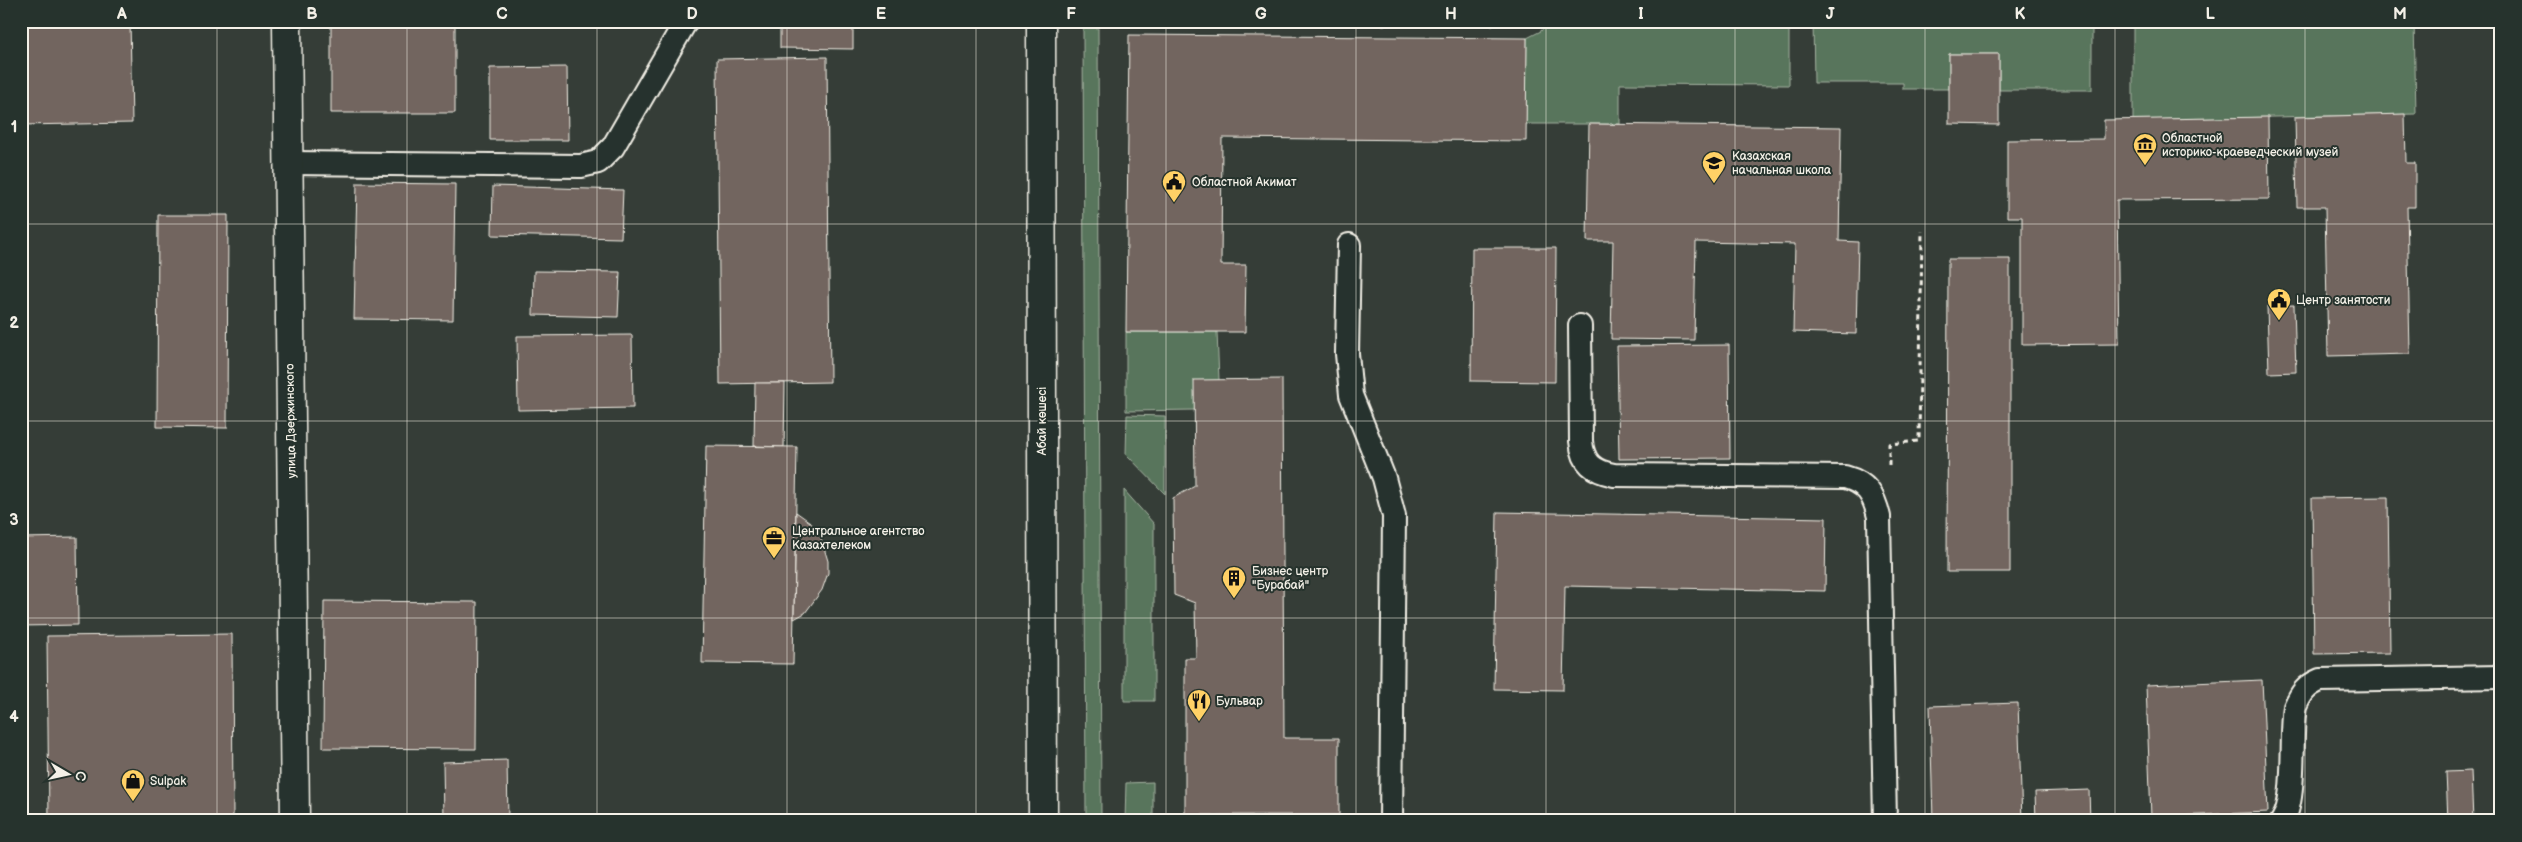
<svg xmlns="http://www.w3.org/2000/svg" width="2522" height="842" font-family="'Balsamiq Sans',sans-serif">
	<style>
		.green { fill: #58755c; stroke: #a6b3a2 }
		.building { fill: #72655e; stroke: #f4f1e8 }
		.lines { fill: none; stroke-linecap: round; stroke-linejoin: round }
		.lane-casing { stroke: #f4f1e8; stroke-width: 26 }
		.street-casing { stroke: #f4f1e8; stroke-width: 31 }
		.secondary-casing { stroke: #f4f1e8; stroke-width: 31 }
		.path { stroke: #f4f1e8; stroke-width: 3; stroke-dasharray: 5 4; stroke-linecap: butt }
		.lane { stroke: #26332d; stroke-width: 22 }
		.street { stroke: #26332d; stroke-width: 28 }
		.secondary { stroke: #26332d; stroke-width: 28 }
		.grid { fill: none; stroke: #f4f1e8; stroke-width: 1; stroke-opacity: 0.55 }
		.labels { text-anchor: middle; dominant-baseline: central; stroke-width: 4; stroke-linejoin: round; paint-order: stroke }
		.poi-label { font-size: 12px; fill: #f4f1e8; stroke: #26332d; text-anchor: start }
		.street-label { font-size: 12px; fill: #f4f1e8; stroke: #26332d }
		.neatline { fill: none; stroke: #f4f1e8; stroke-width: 2 }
		.grid-label { font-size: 16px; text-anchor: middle; font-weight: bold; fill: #f4f1e8 }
	</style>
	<rect width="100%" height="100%" fill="#353d37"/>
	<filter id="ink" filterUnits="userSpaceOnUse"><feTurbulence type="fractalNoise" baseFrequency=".02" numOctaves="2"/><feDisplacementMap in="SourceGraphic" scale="10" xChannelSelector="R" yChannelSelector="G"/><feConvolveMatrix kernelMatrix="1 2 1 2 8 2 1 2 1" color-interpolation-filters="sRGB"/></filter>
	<g filter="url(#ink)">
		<g class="green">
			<polygon points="1549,21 1789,21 1789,85 1620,84 1620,124 1526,124 1527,38 1541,31"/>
			<polygon points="1813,21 2092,21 2092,90 1999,90 1999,54 1949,54 1949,89 1903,89 1903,83 1814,83"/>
			<polygon points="2133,21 2414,21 2416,114 2133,120"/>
			<polygon points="1083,28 1098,28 1101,821 1086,821"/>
			<polygon points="1126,332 1217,332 1219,380 1194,410 1126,411"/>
			<polygon points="1127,415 1165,416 1165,494 1126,454"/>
			<polygon points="1124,490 1154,524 1154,701 1124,701"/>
			<polygon points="1153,782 1153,821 1125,821 1126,783"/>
		</g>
		<g class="building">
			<polygon points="21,21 130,21 132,123 21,125"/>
			<polygon points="331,21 455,23 455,113 331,113"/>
			<polygon points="780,21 853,21 853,49 780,48"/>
			<polygon points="1129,35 1527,38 1526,141 1222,138 1221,265 1246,265 1245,332 1126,332"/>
			<polygon points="1949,54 1999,54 1999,125 1949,124"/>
			<polygon points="827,57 830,382 720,384 717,59"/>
			<polygon points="567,67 568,140 490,140 490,68"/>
			<polygon points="2405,114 2406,163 2415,163 2415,207 2407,207 2410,354 2328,356 2325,207 2297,207 2295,117"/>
			<polygon points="2268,117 2269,199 2117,200 2119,344 2022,345 2022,217 2007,217 2007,140 2104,139 2104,120"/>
			<polygon points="1589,124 1841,127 1839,241 1858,242 1856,334 1793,332 1795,244 1696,242 1694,340 1611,339 1613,241 1587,241"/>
			<polygon points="357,183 455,184 453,320 354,319"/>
			<polygon points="493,186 623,190 621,238 492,235"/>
			<polygon points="158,215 228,215 227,428 157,427"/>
			<polygon points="1472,248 1556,248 1555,382 1471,381"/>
			<polygon points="1948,259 2010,259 2010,572 1947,572"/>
			<polygon points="534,271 620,272 618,317 533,315"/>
			<polygon points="2294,305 2296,372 2269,373 2267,306"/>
			<polygon points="632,335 633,408 518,410 517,336"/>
			<polygon points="1729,345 1730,458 1619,459 1617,346"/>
			<polygon points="1282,379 1284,738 1339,738 1339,815 1185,815 1185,658 1196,658 1195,603 1174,595 1173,498 1195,486 1194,380"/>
			<polygon points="755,383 785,383 784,447 754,446"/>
			<polygon points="706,446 797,447 793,664 702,663"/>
			<polygon points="2388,497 2390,653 2314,654 2312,498"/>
			<polygon points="796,512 810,522 820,535 828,561 828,573 822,590 805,613 794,619"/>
			<polygon points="1497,512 1826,518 1825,591 1565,586 1563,690 1494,689"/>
			<polygon points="77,537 78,625 21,626 21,538"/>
			<polygon points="324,601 477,602 476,749 323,748"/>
			<polygon points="232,634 233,820 49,821 47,636"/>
			<polygon points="2262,680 2268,812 2151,817 2146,685"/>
			<polygon points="2018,703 2022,821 1933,821 1930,706"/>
			<polygon points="507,760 508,821 393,821 444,819 443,762"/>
			<polygon points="2471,771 2473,821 2448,821 2446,772"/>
			<polygon points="2089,790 2090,821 2036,821 2035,792"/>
			<polygon points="650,818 650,821 583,821"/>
			<polygon points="724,818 724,821 659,821 659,820"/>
		</g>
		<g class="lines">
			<g class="lane-casing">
				<g id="lane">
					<polyline points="289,163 581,166 598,162 613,147 686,21"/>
					<polyline points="1349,245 1347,354 1351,395 1384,478 1394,516 1391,821"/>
					<path d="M1580,326L1581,441C1583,463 1593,471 1614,475L1845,477C1867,483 1874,495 1879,517L1885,821"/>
					<path d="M2282,821C2297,802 2290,734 2295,707C2301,693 2306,686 2320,680L2501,677"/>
				</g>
			</g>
			<g class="street-casing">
				<polyline id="street" points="287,21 295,821"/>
			</g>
			<g class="secondary-casing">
				<polyline id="secondary" points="1041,21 1043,821"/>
			</g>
			<g class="path">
				<polyline points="1115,21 1115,24 1518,24 1526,21"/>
				<polyline points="1889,465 1889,444 1919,441 1922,231"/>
			</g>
			<use href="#lane" class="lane"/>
			<use href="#street" class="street"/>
			<use href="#secondary" class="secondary"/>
		</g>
	</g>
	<path class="grid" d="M217,21V821M407,21V821M597,21V821M787,21V821M976,21V821M1166,21V821M1356,21V821M1546,21V821M1735,21V821M1925,21V821M2115,21V821M2305,21V821M21,224H2501M21,421H2501M21,618H2501"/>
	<defs>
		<g id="museum-pin" transform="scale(1.25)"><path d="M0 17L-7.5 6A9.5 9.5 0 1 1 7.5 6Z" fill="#ffd166" stroke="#26332d"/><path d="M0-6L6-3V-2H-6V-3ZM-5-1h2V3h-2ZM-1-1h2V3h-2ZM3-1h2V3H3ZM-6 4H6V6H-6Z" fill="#111"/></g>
		<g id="school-pin" transform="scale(1.25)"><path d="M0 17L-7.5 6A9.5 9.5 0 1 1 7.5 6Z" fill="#ffd166" stroke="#26332d"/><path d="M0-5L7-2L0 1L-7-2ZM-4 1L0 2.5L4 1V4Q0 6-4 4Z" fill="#111"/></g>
		<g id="civic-pin" transform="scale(1.25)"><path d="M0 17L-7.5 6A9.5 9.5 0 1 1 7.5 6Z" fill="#ffd166" stroke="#26332d"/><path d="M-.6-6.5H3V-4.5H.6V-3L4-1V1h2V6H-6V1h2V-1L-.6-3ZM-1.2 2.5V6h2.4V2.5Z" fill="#111"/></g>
		<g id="office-pin" transform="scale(1.25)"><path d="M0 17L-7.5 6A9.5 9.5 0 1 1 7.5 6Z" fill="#ffd166" stroke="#26332d"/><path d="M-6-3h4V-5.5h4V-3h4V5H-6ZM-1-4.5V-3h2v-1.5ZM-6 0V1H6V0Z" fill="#111"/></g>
		<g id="building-pin" transform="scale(1.25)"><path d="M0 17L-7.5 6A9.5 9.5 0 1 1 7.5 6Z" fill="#ffd166" stroke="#26332d"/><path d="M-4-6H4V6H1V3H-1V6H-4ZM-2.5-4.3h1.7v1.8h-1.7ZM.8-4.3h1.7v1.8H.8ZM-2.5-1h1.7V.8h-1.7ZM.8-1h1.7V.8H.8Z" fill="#111"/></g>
		<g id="restaurant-pin" transform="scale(1.25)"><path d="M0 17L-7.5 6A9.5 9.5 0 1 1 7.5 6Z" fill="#ffd166" stroke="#26332d"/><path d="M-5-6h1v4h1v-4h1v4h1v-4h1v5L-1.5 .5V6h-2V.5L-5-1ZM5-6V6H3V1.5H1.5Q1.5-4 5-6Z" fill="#111"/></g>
		<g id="shop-pin" transform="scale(1.25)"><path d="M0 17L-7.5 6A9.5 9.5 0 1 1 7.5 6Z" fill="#ffd166" stroke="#26332d"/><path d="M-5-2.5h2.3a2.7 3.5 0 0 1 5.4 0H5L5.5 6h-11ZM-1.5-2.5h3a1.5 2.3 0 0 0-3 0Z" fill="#111"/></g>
	</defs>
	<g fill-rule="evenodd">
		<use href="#museum-pin" x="2145" y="145"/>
		<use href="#school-pin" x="1714" y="163"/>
		<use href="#civic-pin" x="1174" y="182"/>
		<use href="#civic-pin" x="2279" y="300"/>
		<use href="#office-pin" x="774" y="538"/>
		<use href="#building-pin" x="1234" y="578"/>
		<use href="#restaurant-pin" x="1199" y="701"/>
		<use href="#shop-pin" x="133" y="781"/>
	</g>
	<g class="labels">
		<g class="poi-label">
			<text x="2162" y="138">Областной<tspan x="2162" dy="14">историко-краеведческий музей</tspan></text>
			<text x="1732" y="156">Казахская<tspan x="1732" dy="14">начальная школа</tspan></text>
			<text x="1192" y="182">Областной Акимат</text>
			<text x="2296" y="300">Центр занятости</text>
			<text x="792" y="531">Центральное агентство<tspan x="792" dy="14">Казахтелеком</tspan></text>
			<text x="1252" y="571">Бизнес центр<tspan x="1252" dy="14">"Бурабай"</tspan></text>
			<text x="1216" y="701">Бульвар</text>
			<text x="150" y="781">Sulpak</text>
		</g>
		<g class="street-label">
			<text transform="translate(291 421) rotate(-91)">улица Дзержинского</text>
			<text transform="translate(1042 421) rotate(-90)">Абай көшесі</text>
		</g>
	</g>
	<rect width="2522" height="842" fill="none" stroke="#26332d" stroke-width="55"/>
	<g transform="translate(68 774) rotate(99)" stroke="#26332d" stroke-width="4" paint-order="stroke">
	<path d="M0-4L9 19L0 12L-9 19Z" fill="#f4f1e8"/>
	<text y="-8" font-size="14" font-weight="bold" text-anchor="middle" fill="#f4f1e8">С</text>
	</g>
	<rect x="28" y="28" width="2466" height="786" class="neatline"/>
	<g class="grid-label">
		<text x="122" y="19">A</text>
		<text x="312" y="19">B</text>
		<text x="502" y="19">C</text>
		<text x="692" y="19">D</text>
		<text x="881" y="19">E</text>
		<text x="1071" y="19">F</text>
		<text x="1261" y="19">G</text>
		<text x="1451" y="19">H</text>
		<text x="1641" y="19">I</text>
		<text x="1830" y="19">J</text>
		<text x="2020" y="19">K</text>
		<text x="2210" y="19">L</text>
		<text x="2400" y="19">M</text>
		<text x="14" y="132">1</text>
		<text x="14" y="328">2</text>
		<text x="14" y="525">3</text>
		<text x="14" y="722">4</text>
	</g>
</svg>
